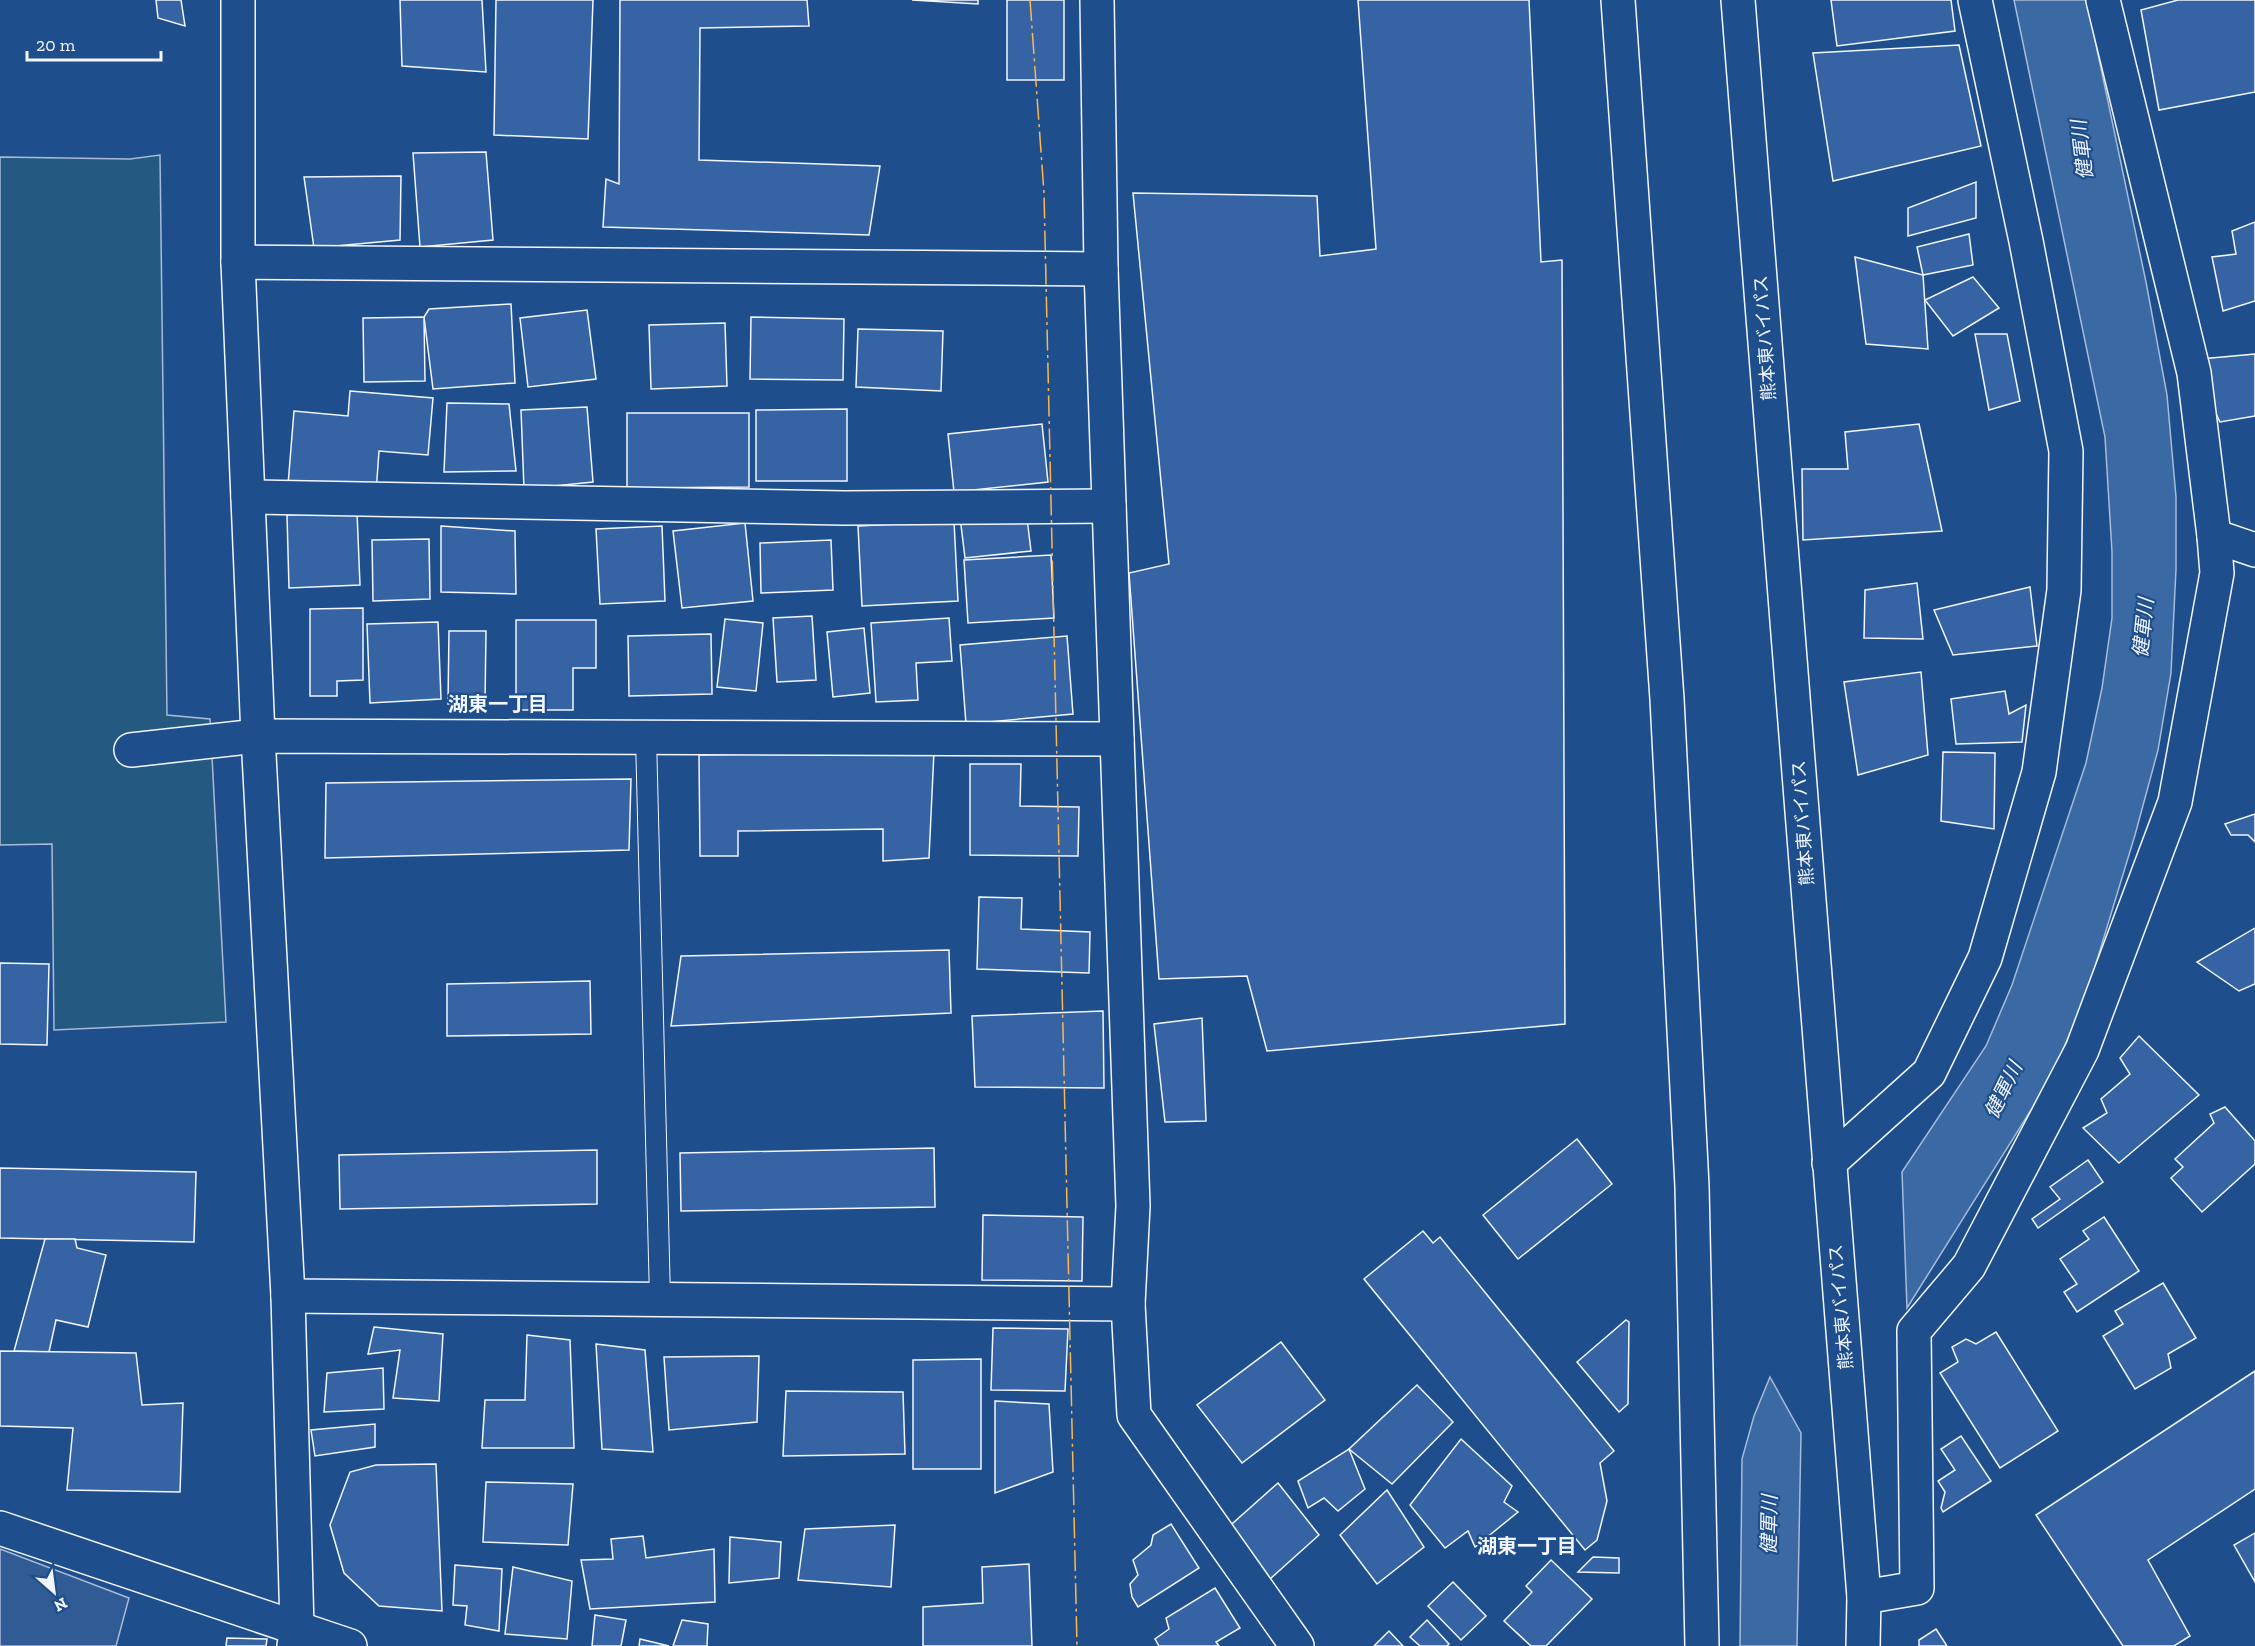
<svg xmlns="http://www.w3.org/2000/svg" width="2255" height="1646" font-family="'Zilla Slab','Noto Sans JP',serif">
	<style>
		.green { fill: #245a82; stroke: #a8bbd7; stroke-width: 1.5 }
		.parking { fill: #305b95; stroke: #a8bbd7; stroke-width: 1.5 }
		.water { fill: #3b69a3; stroke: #a8bbd7; stroke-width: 1.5 }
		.building { fill: #3563a3; stroke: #f2f6ff; stroke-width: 1.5 }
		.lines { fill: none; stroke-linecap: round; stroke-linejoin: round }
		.lane-casing { stroke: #f2f6ff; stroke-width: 22 }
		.street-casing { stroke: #f2f6ff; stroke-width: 36 }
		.highway-casing { stroke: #f2f6ff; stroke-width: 36 }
		.lane { stroke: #1f4e8c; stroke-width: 20 }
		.street { stroke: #1f4e8c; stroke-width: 33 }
		.highway { stroke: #1f4e8c; stroke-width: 33 }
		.power { stroke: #ffb74d; stroke-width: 1.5; stroke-dasharray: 21 4.5 3 4.5; stroke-linecap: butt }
		.labels { text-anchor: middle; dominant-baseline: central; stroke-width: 4.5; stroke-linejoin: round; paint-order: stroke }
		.street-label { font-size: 18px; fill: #f2f6ff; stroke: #1f4e8c }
		.water-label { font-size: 20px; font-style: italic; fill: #f2f6ff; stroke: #1f4e8c }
		.neighbourhood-label { font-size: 20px; font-weight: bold; fill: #f2f6ff; stroke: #1f4e8c }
	</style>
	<rect width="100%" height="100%" fill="#1f4e8c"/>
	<polygon class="green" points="160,155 167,715 210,719 226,1022 54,1030 52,844 0,845 0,157 130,159"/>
	<polygon class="parking" points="0,1549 129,1598 116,1646 0,1646"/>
	<g class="water">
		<polygon points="2014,0 2086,0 2087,2 2146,282 2167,395 2176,497 2176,569 2171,673 2158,750 2135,835 2087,993 2051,1078 1907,1308 1902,1172 1986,1046 2012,985 2086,763 2102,688 2112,618 2112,552 2105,437"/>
		<polygon points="1770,1377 1801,1433 1797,1646 1740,1646 1742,1459 1754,1416"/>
	</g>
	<g class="building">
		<polygon points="156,0 181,0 185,26 158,18"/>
		<polygon points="400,0 482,0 486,72 402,66"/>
		<polygon points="496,0 593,0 588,139 494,135"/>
		<polygon points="620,0 807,0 809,26 700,28 699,160 880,166 869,235 603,227 606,179 619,184"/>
		<polygon points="912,0 978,0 978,4"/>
		<rect x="1007" y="0" width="57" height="80"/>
		<polygon points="1358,0 1529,0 1541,262 1562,260 1565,1024 1267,1051 1247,976 1159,979 1129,573 1169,564 1133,193 1317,196 1320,256 1376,249"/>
		<polygon points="1831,0 1951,0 1955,31 1837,46"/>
		<polygon points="2178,0 2255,0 2255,92 2159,110 2141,10"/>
		<polygon points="1959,45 1981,146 1833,181 1813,53"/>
		<polygon points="486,152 493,240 420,247 413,153"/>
		<polygon points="401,176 400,240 314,248 304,177"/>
		<polygon points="1976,182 1976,218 1908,236 1908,208"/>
		<polygon points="2255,222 2255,301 2223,311 2212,257 2236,254 2232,231"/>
		<polygon points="1969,234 1973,265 1923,275 1917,247"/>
		<polygon points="1855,257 1923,275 1928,349 1866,344"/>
		<polygon points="1973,277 1999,308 1953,336 1925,300"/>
		<polygon points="511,304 515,383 433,389 424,317 429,309"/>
		<polygon points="587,310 596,379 528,387 520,318"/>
		<polygon points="424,317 425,381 364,382 363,318"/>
		<polygon points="751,317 844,319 843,380 750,379"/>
		<polygon points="725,323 727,386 651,389 649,325"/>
		<polygon points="858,329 943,331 941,391 856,387"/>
		<polygon points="1975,334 2007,334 2020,401 1989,410"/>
		<polygon points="2255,354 2255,416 2220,422 2190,360"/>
		<polygon points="350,391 433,398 428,455 379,451 376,493 288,485 294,411 348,416"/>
		<polygon points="447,403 509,404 516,471 444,472"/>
		<polygon points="587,407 593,482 524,489 521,410"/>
		<polygon points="847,409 847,481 756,481 756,410"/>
		<polygon points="627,413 749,413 749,487 627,488"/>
		<polygon points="1042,424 1048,482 954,492 948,434"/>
		<polygon points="1919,424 1942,531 1803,540 1802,469 1848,469 1845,432"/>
		<polygon points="1026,510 1031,551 965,558 960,517"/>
		<polygon points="357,512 360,585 289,588 287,515"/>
		<polygon points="954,521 958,601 862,606 858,526"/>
		<polygon points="745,523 753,601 682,608 673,531"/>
		<polygon points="441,526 515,531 516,594 441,592"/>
		<polygon points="662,526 665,601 600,604 596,529"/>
		<polygon points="429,539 430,599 373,601 372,540"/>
		<polygon points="831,540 833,590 761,593 760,543"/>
		<polygon points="1051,555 1054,618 968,623 964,560"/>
		<polygon points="1917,583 1923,639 1864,638 1865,590"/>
		<polygon points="2030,587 2037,646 1953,655 1934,610"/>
		<polygon points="363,608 363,680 337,681 337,696 310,696 310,609"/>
		<polygon points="812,616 816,680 777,682 773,618"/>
		<polygon points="949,618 952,661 916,663 918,700 876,702 871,623"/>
		<polygon points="725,619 763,623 756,691 717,687"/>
		<polygon points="516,620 596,620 596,668 573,668 573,710 516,710"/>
		<polygon points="438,622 441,699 370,703 367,624"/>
		<polygon points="864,628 870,693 833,697 827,632"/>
		<polygon points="449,631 486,631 485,704 448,704"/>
		<polygon points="711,634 712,694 629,696 628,636"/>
		<polygon points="1067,636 1073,714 966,724 960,645"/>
		<polygon points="1921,672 1928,755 1858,775 1844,682"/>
		<polygon points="2005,691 2009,714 2026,705 2022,742 1956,744 1951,699"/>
		<polygon points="934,751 929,858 883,861 883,829 738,831 738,856 700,856 699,755"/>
		<polygon points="1943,752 1995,753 1994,829 1941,821"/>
		<polygon points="970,764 1021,764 1020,806 1079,807 1078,856 970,855"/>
		<polygon points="631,779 629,850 325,858 326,783"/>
		<polygon points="2255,814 2255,842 2248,835 2231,835 2225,824"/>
		<polygon points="979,897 1022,898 1021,929 1090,932 1089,973 977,969"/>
		<polygon points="2255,928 2255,984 2239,991 2197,962"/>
		<polygon points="949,950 951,1013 671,1026 681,956"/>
		<polygon points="0,963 49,964 47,1045 0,1044"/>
		<polygon points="590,981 591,1034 447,1036 447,984"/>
		<polygon points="1103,1011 1104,1088 975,1087 972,1016"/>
		<polygon points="1202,1018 1206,1121 1165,1122 1154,1024"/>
		<polygon points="2139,1036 2199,1095 2119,1163 2083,1128 2107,1113 2101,1099 2130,1074 2120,1058"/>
		<polygon points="2225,1107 2255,1141 2255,1164 2202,1212 2171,1178 2183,1167 2175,1159 2214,1123 2210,1114"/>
		<polygon points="1577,1139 1612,1184 1518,1259 1483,1215"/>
		<polygon points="934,1148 935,1207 681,1211 680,1153"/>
		<polygon points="597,1150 597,1204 340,1209 339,1155"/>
		<polygon points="2088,1160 2103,1182 2038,1228 2032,1219 2060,1199 2050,1187"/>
		<polygon points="0,1168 196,1172 194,1242 0,1238"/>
		<polygon points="983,1215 1083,1217 1082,1281 982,1280"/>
		<polygon points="2104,1217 2139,1271 2077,1312 2064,1292 2077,1284 2060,1259 2089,1239 2083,1231"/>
		<polygon points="1423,1231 1433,1243 1440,1237 1614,1451 1600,1463 1607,1501 1597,1540 1585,1550 1364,1279"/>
		<polygon points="45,1239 75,1239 77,1248 106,1255 88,1327 56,1320 49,1352 14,1351"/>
		<polygon points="2163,1283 2196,1338 2168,1354 2171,1368 2135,1389 2103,1336 2123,1324 2115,1311"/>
		<polygon points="1626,1320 1629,1322 1628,1404 1619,1412 1577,1362"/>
		<polygon points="374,1327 443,1334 439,1401 393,1398 400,1350 368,1354"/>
		<polygon points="993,1328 1068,1329 1065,1391 991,1390"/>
		<polygon points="1996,1332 2058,1431 2000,1468 1940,1373 1958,1362 1952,1347 1966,1339 1976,1344"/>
		<polygon points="527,1335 570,1340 574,1448 482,1448 485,1400 525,1400"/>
		<polygon points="1281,1342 1325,1400 1242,1463 1197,1405"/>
		<polygon points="596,1344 645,1350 653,1452 602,1449"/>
		<polygon points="0,1351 136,1353 142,1405 183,1403 180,1492 67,1490 73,1428 0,1426"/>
		<polygon points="759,1356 757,1422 669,1430 664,1357"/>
		<polygon points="981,1359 981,1469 913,1469 913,1360"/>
		<polygon points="383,1368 384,1409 324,1412 327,1373"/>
		<polygon points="2255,1371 2255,1489 2148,1560 2190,1636 2174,1646 2123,1646 2036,1515"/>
		<polygon points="1417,1385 1453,1422 1392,1484 1349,1449"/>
		<polygon points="786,1391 903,1392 905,1454 783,1456"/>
		<polygon points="995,1401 1049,1404 1053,1472 995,1493"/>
		<polygon points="375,1424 375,1447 315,1456 311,1430"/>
		<polygon points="1961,1436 1991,1481 1943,1512 1941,1508 1945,1492 1938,1481 1955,1470 1941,1449"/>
		<polygon points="1461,1439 1512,1486 1504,1502 1518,1512 1475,1547 1468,1531 1445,1548 1410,1505"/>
		<polygon points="1349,1449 1365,1489 1338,1511 1324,1498 1308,1508 1298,1481"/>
		<polygon points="436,1464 442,1611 379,1606 344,1573 330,1525 350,1472 376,1465"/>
		<polygon points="486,1482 573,1484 568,1545 483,1542"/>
		<polygon points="1278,1483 1319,1535 1269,1580 1224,1531"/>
		<polygon points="1387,1490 1424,1547 1377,1584 1340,1535"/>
		<polygon points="1171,1524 1199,1568 1138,1607 1132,1597 1130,1584 1138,1575 1133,1560 1151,1545 1153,1535"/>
		<polygon points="895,1525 891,1587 798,1580 805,1529"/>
		<polygon points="2255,1533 2255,1582 2234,1545"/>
		<polygon points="643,1536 646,1558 714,1549 715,1602 590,1609 581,1560 613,1559 611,1539"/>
		<polygon points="730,1537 781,1542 779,1578 729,1583"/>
		<polygon points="1593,1557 1619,1558 1619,1573 1578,1572"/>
		<polygon points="1551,1560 1592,1599 1546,1646 1531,1646 1504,1621 1532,1592 1526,1586"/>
		<polygon points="1029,1564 1032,1646 923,1646 923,1607 983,1603 982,1567"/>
		<polygon points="455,1565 502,1569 499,1631 465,1625 467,1606 453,1605"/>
		<polygon points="513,1567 572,1581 567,1639 505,1634"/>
		<polygon points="1453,1582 1486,1616 1461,1640 1428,1606"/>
		<polygon points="1215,1588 1240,1628 1216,1642 1219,1646 1159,1646 1155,1639 1169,1629 1166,1618"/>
		<polygon points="595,1615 626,1620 621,1646 592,1646"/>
		<polygon points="682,1620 708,1624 707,1646 673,1646"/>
		<polygon points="1427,1620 1449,1644 1447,1646 1420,1646 1410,1637"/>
		<polygon points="1936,1629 1947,1646 1919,1646 1919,1640"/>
		<polygon points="1389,1631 1403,1646 1374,1646"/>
		<polygon points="227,1638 267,1639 266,1646 226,1646"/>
		<polygon points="640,1639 669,1646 639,1646"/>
	</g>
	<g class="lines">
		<g class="lane-casing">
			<polyline id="lane" points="646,737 660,1299"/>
		</g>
		<g class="street-casing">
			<g id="street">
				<polyline points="238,0 238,262 258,736 288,1296 297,1628 294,1646"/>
				<polyline points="1097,0 1101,269 1133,1206 1128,1304 1134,1415 1297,1646"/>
				<polyline points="238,262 1101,269"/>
				<polyline points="248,497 844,508 1109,506"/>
				<polyline points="2214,536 2255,550"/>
				<polyline points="131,750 258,736 1117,739"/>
				<polyline points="1829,1163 1929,1073 1985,958 2039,772 2064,590 2066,451 2026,241 1975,0"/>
				<polyline points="288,1296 1128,1304"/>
				<polyline points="0,1528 350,1646"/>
				<polyline points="1864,1597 1917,1588 1914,1331 1969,1266 2082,1050 2175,802 2217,573 2214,536 2194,373 2103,0"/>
			</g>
		</g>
		<g class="highway-casing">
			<g id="highway">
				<polyline points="1618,0 1667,699 1692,1186 1702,1646"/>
				<polyline points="1738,0 1864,1597 1863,1646"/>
			</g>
		</g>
		<use href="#lane" class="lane"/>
		<use href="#street" class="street"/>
		<use href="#highway" class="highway"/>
		<polyline class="power" points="1030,0 1044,193 1077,1646"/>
	</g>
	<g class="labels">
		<g class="street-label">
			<text transform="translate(1765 338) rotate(-94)">熊本東バイパス</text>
			<text transform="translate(1803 823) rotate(-94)">熊本東バイパス</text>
			<text transform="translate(1841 1307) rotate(-95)">熊本東バイパス</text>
		</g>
		<g class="water-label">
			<text transform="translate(2082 150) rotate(-97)">健軍川</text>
			<text transform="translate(2143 628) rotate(-84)">健軍川</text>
			<text transform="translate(2003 1090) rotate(-64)">健軍川</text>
			<text transform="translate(1769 1525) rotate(-89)">健軍川</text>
		</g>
		<g class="neighbourhood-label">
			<text x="498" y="704">湖東一丁目</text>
			<text x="1527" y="1546">湖東一丁目</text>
		</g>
	</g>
	<g transform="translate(54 1592) rotate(152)" stroke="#1f4e8c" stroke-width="4.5" paint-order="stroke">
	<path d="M0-4.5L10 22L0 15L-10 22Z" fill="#f2f6ff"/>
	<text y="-9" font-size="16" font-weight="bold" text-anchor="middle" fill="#f2f6ff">N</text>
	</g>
	<path d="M27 51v9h134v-9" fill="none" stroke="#f2f6ff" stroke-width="3"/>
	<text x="36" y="51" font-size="18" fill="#f2f6ff" stroke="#1f4e8c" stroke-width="4.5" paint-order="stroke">20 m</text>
</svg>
